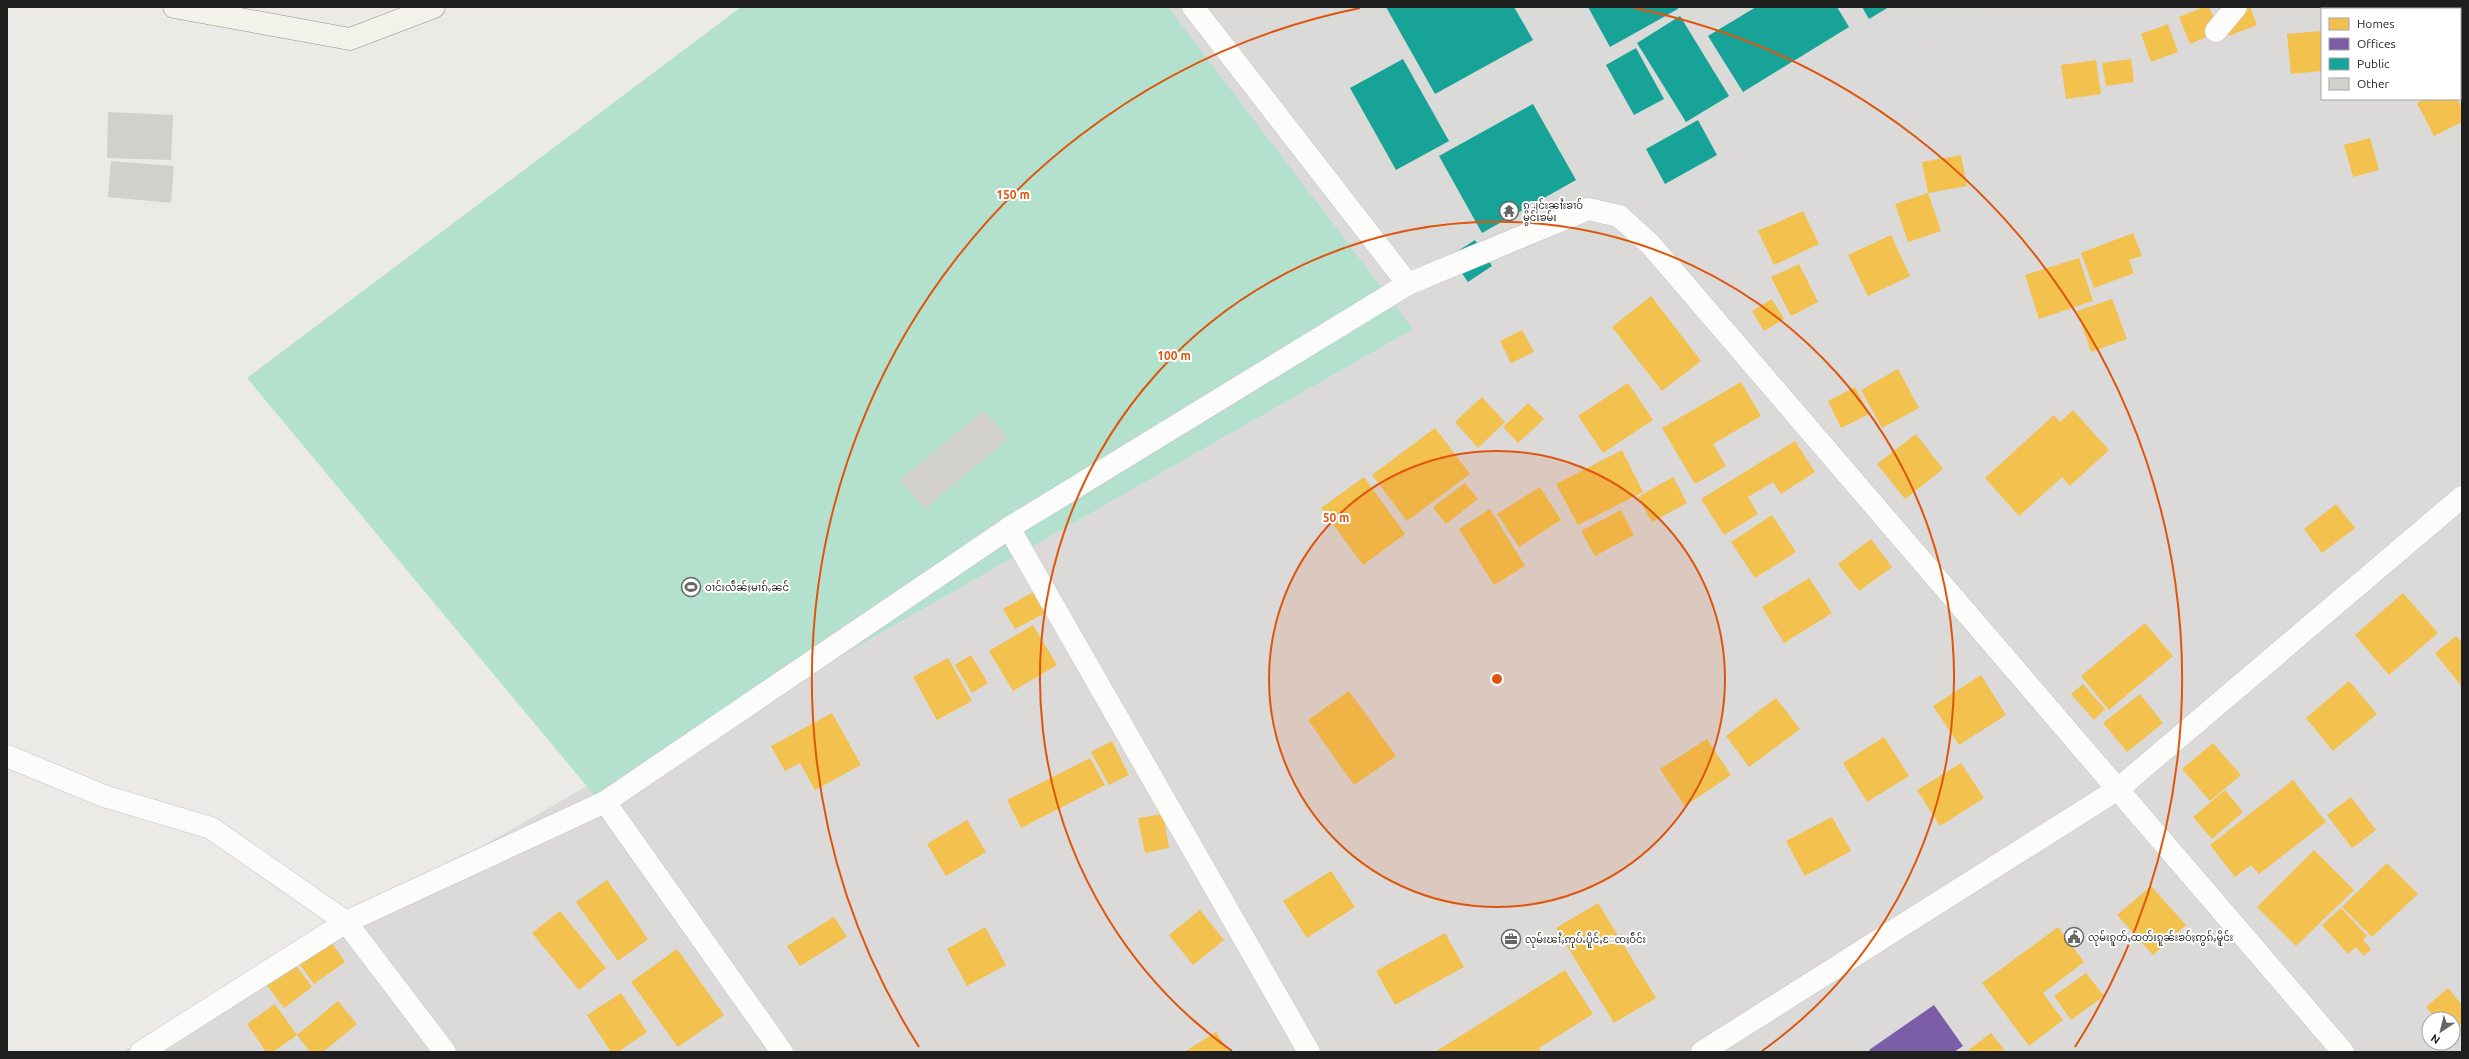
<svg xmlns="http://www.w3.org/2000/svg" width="2469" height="1059" font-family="Ubuntu,'Noto Sans Myanmar',sans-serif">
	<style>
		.residential { fill: #dbdad8; fill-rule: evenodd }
		.religious { fill: #dadad8 }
		.pitch { fill: #b4e1cd }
		.homes { fill: #f2c14e }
		.offices { fill: #7b5ea7 }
		.public { fill: #17a398 }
		.building { fill: #d2d0cd }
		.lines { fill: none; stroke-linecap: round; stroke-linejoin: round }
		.street-casing { stroke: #c5c4c2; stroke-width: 23 }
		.secondary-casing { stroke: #93947f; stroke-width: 23 }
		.street { stroke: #fcfcfb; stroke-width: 22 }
		.secondary { stroke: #f2f2ea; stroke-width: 22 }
		.ring { fill: none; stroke: #de560d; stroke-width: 2 }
		.labels { text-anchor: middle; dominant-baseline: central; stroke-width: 4; stroke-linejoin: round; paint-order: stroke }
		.poi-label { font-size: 10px; fill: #1e1e1e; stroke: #fff; text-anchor: start }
		.centre { fill: #de560d; stroke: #fff; stroke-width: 2 }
		.ring-label { font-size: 12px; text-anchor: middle; font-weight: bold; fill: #de560d; stroke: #fff; stroke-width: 4; stroke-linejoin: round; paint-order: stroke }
	</style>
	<rect width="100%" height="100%" fill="#eceae6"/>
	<path class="residential" d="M1135,7H2462V1052H123L1379,332ZM2322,9H2460V99H2322ZM2429,1019H2453V1043H2429Z"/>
	<polygon class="religious" points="1343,7 1985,7 1775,129 1464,292 1264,44"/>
	<polygon class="pitch" points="741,7 1168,7 1413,329 595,796 247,378"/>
	<g class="homes">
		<polygon points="2204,7 2209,7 2220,31 2190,44 2179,17"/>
		<polygon points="2218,7 2250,7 2257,25 2229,36"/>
		<polygon points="2419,7 2455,7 2456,9 2416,9"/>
		<polygon points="2168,24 2178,52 2151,62 2141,34"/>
		<polygon points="2322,31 2322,71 2291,74 2287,34"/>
		<polygon points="2131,59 2134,82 2106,86 2102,63"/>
		<polygon points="2096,60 2101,94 2066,99 2061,65"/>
		<polygon points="2425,99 2457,99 2462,109 2462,122 2434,136 2417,103"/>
		<polygon points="2370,138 2379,170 2353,177 2344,145"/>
		<polygon points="1961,155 1967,186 1928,193 1941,231 1908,242 1895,204 1928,193 1922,162"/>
		<polygon points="1803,211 1819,244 1774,265 1758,231"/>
		<polygon points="2133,233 2142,256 2129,260 2134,273 2094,288 2081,253"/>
		<polygon points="1891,235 1910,276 1868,296 1848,255"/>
		<polygon points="2079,258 2093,301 2039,319 2025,275"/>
		<polygon points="1799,264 1818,302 1791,316 1771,277"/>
		<polygon points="1651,296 1701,361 1662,391 1612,327"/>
		<polygon points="1772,299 1784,319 1764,331 1752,311"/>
		<polygon points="2112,299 2127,339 2091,352 2077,311"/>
		<polygon points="1522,330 1534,352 1511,363 1500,341"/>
		<polygon points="1898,369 1919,408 1882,428 1861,390"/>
		<polygon points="1741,382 1761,416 1713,444 1726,466 1695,484 1662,428"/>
		<polygon points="1628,383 1653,420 1603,453 1578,416"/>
		<polygon points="1855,387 1869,414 1841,428 1828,401"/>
		<polygon points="1482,397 1505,422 1478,448 1455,422"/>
		<polygon points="1528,403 1544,419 1518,443 1503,427"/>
		<polygon points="2073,410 2109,450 2070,486 2062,477 2019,516 1985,478 2054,415 2060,422"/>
		<polygon points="1435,428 1470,474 1407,521 1372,475"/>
		<polygon points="1916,434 1943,469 1905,499 1877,464"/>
		<polygon points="1795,441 1815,472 1781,494 1773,482 1748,497 1758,514 1724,535 1701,499"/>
		<polygon points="1622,450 1643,492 1578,525 1556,484"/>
		<polygon points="1364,477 1405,534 1363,565 1321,508"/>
		<polygon points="1673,477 1687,503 1652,522 1638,497"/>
		<polygon points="1465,483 1478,499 1446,524 1433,507"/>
		<polygon points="1540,487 1561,520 1519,547 1497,514"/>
		<polygon points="2336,504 2355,528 2322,553 2304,529"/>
		<polygon points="1490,509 1525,566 1494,585 1459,529"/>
		<polygon points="1621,510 1634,535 1595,556 1581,531"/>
		<polygon points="1772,515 1796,552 1755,578 1731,542"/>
		<polygon points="1871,539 1892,567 1859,591 1838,564"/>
		<polygon points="1809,578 1832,613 1784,643 1762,607"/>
		<polygon points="1037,590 1049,611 1015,629 1003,609"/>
		<polygon points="2403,593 2438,633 2389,675 2355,635"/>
		<polygon points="2145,623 2173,656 2109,710 2081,676"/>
		<polygon points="1033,625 1057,665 1013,691 989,651"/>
		<polygon points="2456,636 2462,643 2462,687 2435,653"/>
		<polygon points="971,655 988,683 972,693 955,665"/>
		<polygon points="948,658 972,701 937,720 913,677"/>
		<polygon points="1981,675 2006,715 1959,745 1933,706"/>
		<polygon points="2349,681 2377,714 2333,751 2306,718"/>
		<polygon points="2083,684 2105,709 2094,720 2071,694"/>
		<polygon points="1349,691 1396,756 1354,785 1308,720"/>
		<polygon points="2140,694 2163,723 2127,752 2103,723"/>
		<polygon points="1776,698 1800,729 1749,767 1726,736"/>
		<polygon points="832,713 861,765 815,790 800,763 785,771 771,746"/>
		<polygon points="1884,737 1909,776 1867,802 1843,763"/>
		<polygon points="1707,739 1731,775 1685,806 1660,769"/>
		<polygon points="1112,741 1129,775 1109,785 1091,752"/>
		<polygon points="2213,743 2241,775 2210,801 2182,769"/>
		<polygon points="1090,758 1105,785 1021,828 1007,800"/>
		<polygon points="1961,763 1984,798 1940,826 1917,790"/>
		<polygon points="2293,780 2326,822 2259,874 2251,865 2235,877 2210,845"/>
		<polygon points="2225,790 2243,812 2212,839 2193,817"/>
		<polygon points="2351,797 2376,830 2352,848 2327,815"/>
		<polygon points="1163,814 1169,848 1145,853 1138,818"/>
		<polygon points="1832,817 1851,851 1805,876 1786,841"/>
		<polygon points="967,820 986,852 946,876 927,844"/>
		<polygon points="2314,850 2354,890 2296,946 2257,907"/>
		<polygon points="2387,863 2418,894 2372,937 2342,907"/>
		<polygon points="1331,871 1355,907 1307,938 1283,901"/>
		<polygon points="607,880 648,939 618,961 576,902"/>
		<polygon points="2151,886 2186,925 2153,955 2117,915"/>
		<polygon points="1598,903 1656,998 1614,1023 1556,928"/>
		<polygon points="2341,908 2367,936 2363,940 2371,949 2364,956 2356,947 2348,954 2322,925"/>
		<polygon points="1200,910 1224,940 1193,965 1169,935"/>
		<polygon points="560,911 606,968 579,990 532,933"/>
		<polygon points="834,917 847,937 800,966 787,946"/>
		<polygon points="985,927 1006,965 967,986 947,949"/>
		<polygon points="2058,927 2084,962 2043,993 2063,1020 2029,1046 1982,983"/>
		<polygon points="1445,933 1464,967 1395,1005 1376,971"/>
		<polygon points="331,942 345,962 314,984 300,965"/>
		<polygon points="677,949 724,1015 678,1047 631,982"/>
		<polygon points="295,964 312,987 284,1008 266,984"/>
		<polygon points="1565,970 1593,1014 1539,1048 1541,1052 1435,1052"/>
		<polygon points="2086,973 2104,996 2071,1020 2054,996"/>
		<polygon points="2448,988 2462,1005 2462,1023 2453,1031 2453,1019 2436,1019 2426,1007"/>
		<polygon points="621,993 647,1032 618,1052 611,1052 587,1015"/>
		<polygon points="338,1001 357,1024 323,1052 310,1052 297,1035"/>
		<polygon points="275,1004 297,1035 273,1052 266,1052 247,1024"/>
		<polygon points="1216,1032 1229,1052 1184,1052"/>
		<polygon points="1991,1033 2006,1052 1966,1052"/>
	</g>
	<polygon class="offices" points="1934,1005 1963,1046 1954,1052 1871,1052 1869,1050"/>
	<g class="public">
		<polygon points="1386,7 1514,7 1533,40 1435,94"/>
		<polygon points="1588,7 1677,7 1678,9 1610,47"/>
		<polygon points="1756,7 1837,7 1849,27 1743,92 1708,36"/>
		<polygon points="1862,7 1889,7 1869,19"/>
		<polygon points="1680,16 1729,96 1686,122 1637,43"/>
		<polygon points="1636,48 1664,99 1634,115 1606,65"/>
		<polygon points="1403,59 1449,141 1396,170 1350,88"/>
		<polygon points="1533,104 1576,180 1482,233 1439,156"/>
		<polygon points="1698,120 1717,155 1665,184 1646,149"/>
		<polygon points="1475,240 1492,266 1468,282 1450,256"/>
	</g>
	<g class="building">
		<polygon points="108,112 173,115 171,160 107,158"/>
		<polygon points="111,161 174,166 171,203 108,197"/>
		<polygon points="984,410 1008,439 925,509 900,480"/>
	</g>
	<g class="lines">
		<g class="street-casing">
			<g id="street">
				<polyline points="1193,7 1408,284"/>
				<polyline points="2216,31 2236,7"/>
				<polyline points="1009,528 1309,1052"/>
				<polyline points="7,756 104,796 211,828 346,922 445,1052"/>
				<polyline points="605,802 782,1052"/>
				<polyline points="141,1052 346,922 605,802 1009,528 1408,284 1588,209 1619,216 1650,244 2343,1052"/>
				<polyline points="1702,1052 2118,789 2462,497"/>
			</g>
		</g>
		<g class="secondary-casing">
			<polyline id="secondary" points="174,7 350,39 434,7"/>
		</g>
		<use href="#street" class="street"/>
		<use href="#secondary" class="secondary"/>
	</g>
	<circle cx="1497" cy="679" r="228" fill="#de560d" fill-opacity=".12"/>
	<g class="ring">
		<circle cx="1497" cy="679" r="228"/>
		<path d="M1232 1051A457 457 0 1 1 1762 1051"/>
		<path d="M919 1047A685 685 0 0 1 1360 8M1634 8A685 685 0 0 1 2075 1047"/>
	</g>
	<defs>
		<g id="temple-ring" transform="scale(1)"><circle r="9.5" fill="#fff" stroke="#666564" stroke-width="1.5"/><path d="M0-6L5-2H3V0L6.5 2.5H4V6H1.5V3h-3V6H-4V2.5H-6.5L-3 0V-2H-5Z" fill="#666564"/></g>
		<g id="stadium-ring" transform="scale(1)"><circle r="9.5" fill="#fff" stroke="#666564" stroke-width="1.5"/><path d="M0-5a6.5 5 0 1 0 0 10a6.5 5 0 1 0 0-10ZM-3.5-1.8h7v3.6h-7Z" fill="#666564"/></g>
		<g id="civic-ring" transform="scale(1)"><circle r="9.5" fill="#fff" stroke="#666564" stroke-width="1.5"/><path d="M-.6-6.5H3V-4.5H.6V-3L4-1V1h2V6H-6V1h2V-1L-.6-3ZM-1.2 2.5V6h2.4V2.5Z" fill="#666564"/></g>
		<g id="office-ring" transform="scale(1)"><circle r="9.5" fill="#fff" stroke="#666564" stroke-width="1.5"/><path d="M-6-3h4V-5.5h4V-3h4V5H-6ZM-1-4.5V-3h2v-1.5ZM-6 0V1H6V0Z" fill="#666564"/></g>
	</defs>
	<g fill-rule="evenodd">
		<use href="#temple-ring" x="1509" y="211"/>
		<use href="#stadium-ring" x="691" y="587"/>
		<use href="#civic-ring" x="2074" y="937"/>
		<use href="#office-ring" x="1511" y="939"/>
	</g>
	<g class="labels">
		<g class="poi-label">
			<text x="1523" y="205">ၵွျင်းၼၢႆးၶၢဝ်<tspan x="1523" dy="12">မွင်းၶမ်း</tspan></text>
			<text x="705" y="587">ဝၢင်းလဵၼ်ႈမၢၵ်ႇၼင်</text>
			<text x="2088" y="937">လုမ်းၵူတ်ႇထတ်းၵူၼ်းၶဝ်ႈဢွၵ်ႇမိူင်း</text>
			<text x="1525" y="939">လုမ်းၽၢႆႇဢုပ်ႉပိူင်ႇႄၸႈဝဵင်း</text>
		</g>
	</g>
	<circle cx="1497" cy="679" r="6" class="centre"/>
	<g class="ring-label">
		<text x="1013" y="199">150 m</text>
		<text x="1174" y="360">100 m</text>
		<text x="1336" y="522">50 m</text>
	</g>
	<rect width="2469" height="1059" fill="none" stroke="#1e1e1e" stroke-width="16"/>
	<rect x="2321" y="8" width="140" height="92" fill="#ffffff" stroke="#a5a5a5"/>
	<rect x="2329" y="18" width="20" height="12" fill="#f2c14e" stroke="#a5a5a5"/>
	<text x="2357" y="28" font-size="12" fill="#1e1e1e">Homes</text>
	<rect x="2329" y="38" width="20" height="12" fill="#7b5ea7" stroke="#a5a5a5"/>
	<text x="2357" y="48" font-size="12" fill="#1e1e1e">Offices</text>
	<rect x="2329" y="58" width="20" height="12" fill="#17a398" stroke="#a5a5a5"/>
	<text x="2357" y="68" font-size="12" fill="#1e1e1e">Public</text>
	<rect x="2329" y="78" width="20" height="12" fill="#d2d0cd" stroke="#a5a5a5"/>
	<text x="2357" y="88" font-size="12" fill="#1e1e1e">Other</text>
	<g transform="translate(2441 1031) rotate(215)"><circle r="19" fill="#ffffff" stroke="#a5a5a5"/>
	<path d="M0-3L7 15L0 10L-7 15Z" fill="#666564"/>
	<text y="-6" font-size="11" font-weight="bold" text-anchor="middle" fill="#1e1e1e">N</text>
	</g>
</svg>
